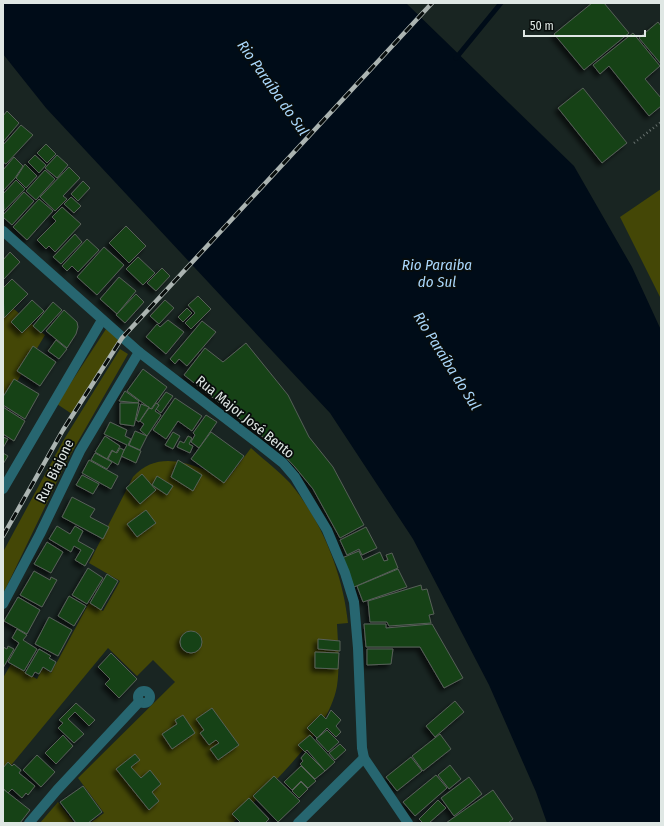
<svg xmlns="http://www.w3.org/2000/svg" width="664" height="826" font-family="'Fira Sans Condensed',sans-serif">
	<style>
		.green { fill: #444706 }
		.water { fill: #000c18 }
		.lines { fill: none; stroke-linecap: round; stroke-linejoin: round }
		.stream { stroke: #000c18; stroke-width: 5 }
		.building { fill: #144319; stroke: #586058; filter: url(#shadow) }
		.path { stroke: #68726f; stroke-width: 2.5; stroke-dasharray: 1 3; stroke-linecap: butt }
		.minor { stroke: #276670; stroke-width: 10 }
		.tertiary { stroke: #276670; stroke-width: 10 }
		.rail-casing { stroke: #abb4b1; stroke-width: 4.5 }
		.rail { stroke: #080d0c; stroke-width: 3; stroke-dasharray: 9; stroke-linecap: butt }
		.labels { text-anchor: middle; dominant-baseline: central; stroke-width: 3.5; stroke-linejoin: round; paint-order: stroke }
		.street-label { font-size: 14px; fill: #dfe7e4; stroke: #080d0c }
		.water-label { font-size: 15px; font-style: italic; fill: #aad7fb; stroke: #080d0c }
	</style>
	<defs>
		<filter id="shadow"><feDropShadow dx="-3.5" dy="3.5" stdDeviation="2" flood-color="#0009"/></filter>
	</defs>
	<rect width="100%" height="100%" fill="#192522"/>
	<g class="green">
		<polygon points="661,189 661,299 620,217"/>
		<polygon points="3,300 45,335 3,405"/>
		<polygon points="106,329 120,340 72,414 57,404"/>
		<polygon points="120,349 128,354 68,459 3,594 3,552 63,441"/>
		<path d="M251,448C264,460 278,470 290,483C322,521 343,574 348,623L337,624C338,644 340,666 337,686C328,736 267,788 233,823H90L104,813L78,778L175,682L153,660L137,676L108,648L3,775V678L11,664L37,679L43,668L51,673L89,603L103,611L120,581L89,563L133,477C160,447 197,466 227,480Z"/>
		<polygon points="58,802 74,823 40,823"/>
	</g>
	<polygon class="water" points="3,3 406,3 574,166 632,267 661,330 661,823 547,823 536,792 489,685 413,539 330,413 46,108 3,54"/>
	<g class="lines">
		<polyline class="stream" points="456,58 501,3"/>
	</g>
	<g class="building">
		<polygon points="592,3 604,3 629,33 584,70 554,34"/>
		<polygon points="658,22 661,26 661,64 639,38"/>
		<polygon points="633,33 660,66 645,79 661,98 661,106 649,116 609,66 600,74 593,65"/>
		<polygon points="583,88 627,143 602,163 558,108"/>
		<polygon points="7,111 19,123 3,142 3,116"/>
		<polygon points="21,125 33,135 6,164 3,162 3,145"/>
		<polygon points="46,144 56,154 47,163 37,153"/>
		<polygon points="35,155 46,165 39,173 28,162"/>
		<polygon points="57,155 68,165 57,178 45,168"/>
		<polygon points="14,157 23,166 15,178 3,191 3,170"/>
		<polygon points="25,164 37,176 26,188 16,178"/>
		<polygon points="69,167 80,178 63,196 67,199 55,211 40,197"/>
		<polygon points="45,170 55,179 36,200 26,191"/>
		<polygon points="16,180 25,189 4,211 3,194"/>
		<polygon points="83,181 90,188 78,201 71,194"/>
		<polygon points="24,192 34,201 12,225 3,217 3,215"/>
		<polygon points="71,197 81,206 74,213 64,204"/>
		<polygon points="39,199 53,211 27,240 13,227"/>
		<polygon points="62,207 81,224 55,252 49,246 46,249 37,240 56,221 52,217"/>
		<polygon points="126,226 146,246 129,263 109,243"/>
		<polygon points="75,234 82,242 61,264 53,257"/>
		<polygon points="87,239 99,250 78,272 72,266 67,271 62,266"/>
		<polygon points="104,247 124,265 97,295 77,277"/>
		<polygon points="10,252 20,262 3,280 3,260"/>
		<polygon points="138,257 155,273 143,285 126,269"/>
		<polygon points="162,268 170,276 156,291 147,283"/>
		<polygon points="119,277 136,291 117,314 100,299"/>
		<polygon points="12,279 28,294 4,318 3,288"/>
		<polygon points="136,294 144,302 125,323 116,315"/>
		<polygon points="198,296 211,309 191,329 185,323 195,313 188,305"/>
		<polygon points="32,300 44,311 22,333 11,322"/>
		<polygon points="165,300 174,308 159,324 150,316"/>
		<polygon points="53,302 62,310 41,333 33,326"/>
		<polygon points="187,308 192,313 183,322 178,317"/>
		<polygon points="64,310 77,322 78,327 76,334 67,348 46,331"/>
		<polygon points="168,320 184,332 166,354 146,337 157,324 160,327"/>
		<polygon points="202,321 216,332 187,366 179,359 175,364 170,359"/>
		<polygon points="56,340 67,349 59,359 48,351"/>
		<polygon points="246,343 288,395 309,437 333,467 364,525 340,538 313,489 295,467 277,448 184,375 205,348 223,362"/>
		<polygon points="33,346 56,362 40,386 17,371"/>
		<polygon points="143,369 167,387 151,409 127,391"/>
		<polygon points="14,379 39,394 25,419 3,405 3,397"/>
		<polygon points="125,391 139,401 138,403 119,401"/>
		<polygon points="166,392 173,396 161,413 156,409 159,405 157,404"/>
		<polygon points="175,398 202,416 192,431 178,421 166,439 153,430"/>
		<polygon points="120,403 139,403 134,426 120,424"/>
		<polygon points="156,403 159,405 155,411 161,415 147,436 140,430 144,424 140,421 149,408 152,409"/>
		<polygon points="141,404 149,407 139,422 136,420"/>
		<polygon points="3,407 25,421 14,441 3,434"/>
		<polygon points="206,415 217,422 199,448 191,442 195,435 193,433"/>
		<polygon points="110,422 127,430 125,436 131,439 128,445 141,451 136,463 121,456 127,445 104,434"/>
		<polygon points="135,431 147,436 140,450 129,445"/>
		<polygon points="173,432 180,436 173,449 165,445"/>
		<polygon points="211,432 244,456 224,483 191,459"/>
		<polygon points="105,436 120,446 116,453 112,450 107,459 95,452"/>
		<polygon points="188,436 192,438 189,444 193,446 190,453 177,447 180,441 184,443"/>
		<polygon points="3,437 8,439 3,448"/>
		<polygon points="120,448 124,450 118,465 108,459 112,451 117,453"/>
		<polygon points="3,453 8,456 3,464"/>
		<polygon points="95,453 112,462 107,469 91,460"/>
		<polygon points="89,460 118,476 111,489 82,473"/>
		<polygon points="178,460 202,475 193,491 171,477"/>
		<polygon points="142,474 156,490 140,504 126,488"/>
		<polygon points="82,475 99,484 93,494 76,485"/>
		<polygon points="157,476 173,486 167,495 152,485"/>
		<polygon points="72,497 95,509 90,517 109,527 103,539 62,517"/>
		<polygon points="146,510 156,523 137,537 127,524"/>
		<polygon points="57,526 70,534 75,526 83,531 78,541 94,550 85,566 75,560 81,550 74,546 71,552 49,539"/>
		<polygon points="366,527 377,548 362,555 359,549 347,555 340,540"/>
		<polygon points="47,542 63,552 51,573 34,564"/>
		<polygon points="359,551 363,560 380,552 384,561 388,560 386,555 392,553 398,568 354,587 342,558"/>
		<polygon points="88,568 103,578 87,604 72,595"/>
		<polygon points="398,569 407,587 363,602 357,586"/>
		<polygon points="34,571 50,580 51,577 57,580 42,607 20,595"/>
		<polygon points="107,574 118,581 101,610 90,603"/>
		<polygon points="421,585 422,590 427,589 434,614 429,615 431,623 389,626 387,622 370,622 368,601"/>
		<polygon points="69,596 86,606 74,626 58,616"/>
		<polygon points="18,597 40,610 27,634 4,621"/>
		<polygon points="49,617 72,630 58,656 35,644"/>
		<polygon points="364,624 386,624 386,628 432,624 463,678 444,688 420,647 366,647"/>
		<polygon points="17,629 27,635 23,640 37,649 24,671 8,662 19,643 12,638"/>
		<circle cx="191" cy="642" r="11"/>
		<polygon points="318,639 340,641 340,651 318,649"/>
		<polygon points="8,646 14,649 3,668 3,647 7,649"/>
		<polygon points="39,649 51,656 49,658 56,662 51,672 43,667 39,674 35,672 32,677 25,673"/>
		<polygon points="367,649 393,649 391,664 367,665"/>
		<polygon points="315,652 339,653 338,669 315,668"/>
		<polygon points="111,653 137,679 119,698 105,684 110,679 98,667"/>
		<polygon points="455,701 464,712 435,737 426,726"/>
		<polygon points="76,703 95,720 89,726 75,712 68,719 84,734 74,743 58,728 63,723 59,720"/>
		<polygon points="212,708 239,745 218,760 210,749 219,743 216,740 209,745 200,733 204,730 196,719"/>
		<polygon points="331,710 341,720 336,726 341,732 336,737 327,728 317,738 307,728 321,714 326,719"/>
		<polygon points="183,715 195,733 172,749 162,734 177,724 175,720"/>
		<polygon points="327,730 339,742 328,752 316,739"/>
		<polygon points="440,734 451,749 423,771 412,756"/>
		<polygon points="63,735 73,746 56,764 45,753"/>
		<polygon points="310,735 335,762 325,771 307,750 305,752 298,745"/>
		<polygon points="340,744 346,750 335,760 329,753"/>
		<polygon points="306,752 325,771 315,779 300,764 303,761 301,758"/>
		<polygon points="135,754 140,760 131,767 141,778 150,770 161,784 152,792 159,801 149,810 116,769"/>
		<polygon points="37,755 55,772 41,787 23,770"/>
		<polygon points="411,757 422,771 397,791 386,777"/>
		<polygon points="8,762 12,766 14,764 21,770 19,773 35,786 28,795 26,793 22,798 12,789 8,793 3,788 3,768"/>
		<polygon points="450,765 461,779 449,789 438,775"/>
		<polygon points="301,766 316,781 308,788 301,781 292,790 284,782"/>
		<polygon points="436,775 447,788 415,816 403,802"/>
		<polygon points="274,776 300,801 278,822 253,796"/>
		<polygon points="469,777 482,794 454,816 441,798"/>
		<polygon points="301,782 308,789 299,798 292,791"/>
		<polygon points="83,786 102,812 88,823 76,823 60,802"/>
		<polygon points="3,789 30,810 20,823 3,823"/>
		<polygon points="493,790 513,819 508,823 446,823"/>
		<polygon points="249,798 269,819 265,823 241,823 232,814"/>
		<polygon points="438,800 446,808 429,823 423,823 419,819"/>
	</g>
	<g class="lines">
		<polyline class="path" points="634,143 661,122"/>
		<g class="minor">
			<polyline points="3,489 102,320"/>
			<polyline points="3,604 40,534 80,451 139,352"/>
			<circle cx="144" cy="697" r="6"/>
			<polyline points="29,823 57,790 139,702"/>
			<polyline points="298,823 364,758"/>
		</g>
		<polyline class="tertiary" points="3,231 139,352 259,444 283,463 295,477 327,530 345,573 354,602 358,648 362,748 364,758 408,823"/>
		<g class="rail-casing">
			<polyline id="rail" points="3,536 63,430 122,338 432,3"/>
		</g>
		<use href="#rail" class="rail"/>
	</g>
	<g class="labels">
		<g class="street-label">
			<text transform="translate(245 417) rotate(39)">Rua Major José Bento</text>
			<text transform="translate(55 471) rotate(-64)">Rua Biajone</text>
		</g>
		<g class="water-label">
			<text transform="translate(273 88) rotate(55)">Rio Paraíba do Sul</text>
			<text x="437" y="265">Rio Paraiba<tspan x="437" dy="17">do Sul</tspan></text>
			<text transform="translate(447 361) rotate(58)">Rio Paraíba do Sul</text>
		</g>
	</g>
	<rect width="664" height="826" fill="none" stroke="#dfe7e4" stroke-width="8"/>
	<path d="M524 30v6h121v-6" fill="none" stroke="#dfe7e4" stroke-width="2"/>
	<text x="530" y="30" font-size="12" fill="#dfe7e4" stroke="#080d0c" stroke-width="3" paint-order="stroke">50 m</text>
</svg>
